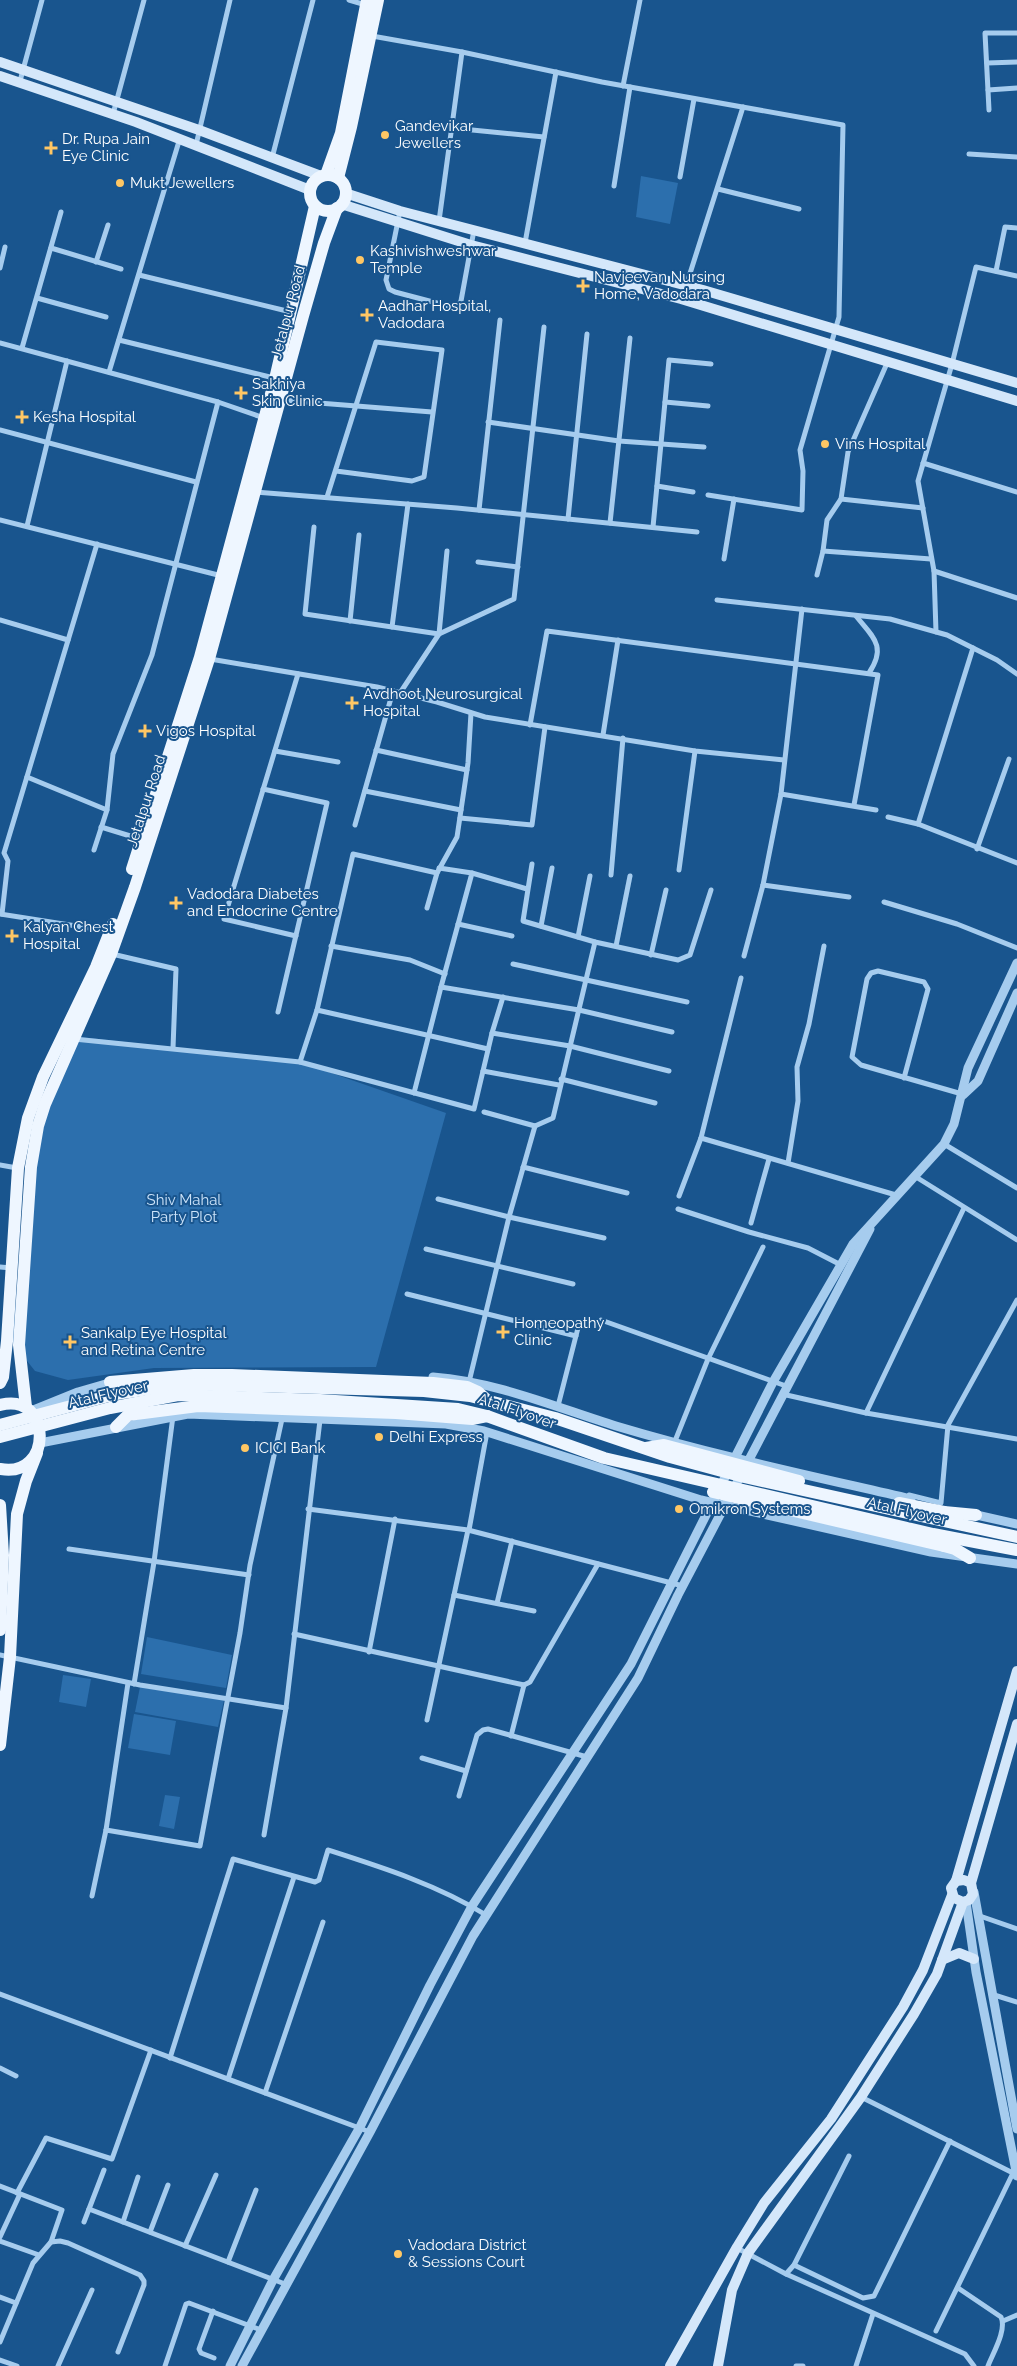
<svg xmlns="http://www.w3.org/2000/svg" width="1017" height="2366" font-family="Raleway,sans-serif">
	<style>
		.green { fill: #2c6fad }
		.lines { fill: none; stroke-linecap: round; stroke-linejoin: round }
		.minor { stroke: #a6ccee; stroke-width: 5 }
		.tertiary { stroke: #a6ccee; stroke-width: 9 }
		.secondary { stroke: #d4e7fa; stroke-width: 10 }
		.primary { stroke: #eef6ff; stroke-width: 12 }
		.primary-bridge { stroke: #eef6ff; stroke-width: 12 }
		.poi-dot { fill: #ffc764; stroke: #19558e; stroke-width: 2 }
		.labels { text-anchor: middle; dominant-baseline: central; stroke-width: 4; stroke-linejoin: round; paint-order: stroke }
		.poi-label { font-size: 15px; fill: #fff; stroke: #19558e; text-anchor: start }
		.street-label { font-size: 15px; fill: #fff; stroke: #19558e }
		.park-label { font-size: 15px; fill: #cde4fa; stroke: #19558e }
	</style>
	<rect width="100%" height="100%" fill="#19558e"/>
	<g class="green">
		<polygon points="641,176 678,183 670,224 636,217"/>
		<polygon points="72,1036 300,1062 446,1113 376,1367 154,1368 68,1380 35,1371 12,1342 29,1162"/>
		<polygon points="147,1637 232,1655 226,1688 141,1674"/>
		<polygon points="63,1675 91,1679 86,1707 59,1702"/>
		<polygon points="140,1687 224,1700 218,1727 135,1712"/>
		<polygon points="134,1714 176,1721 170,1755 128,1748"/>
		<polygon points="165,1795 180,1797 174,1829 159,1826"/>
	</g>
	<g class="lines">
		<g class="minor">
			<polyline points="349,0 366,5"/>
			<polyline points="372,36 462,52 602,82 843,125 839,317 800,450 803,471 802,510 708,495"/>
			<polyline points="987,63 1017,62"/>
			<polyline points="20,81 42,0"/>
			<polyline points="623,86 640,0"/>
			<polyline points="988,90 1017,88"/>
			<polyline points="989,110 985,33 1017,33"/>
			<polyline points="113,114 144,0"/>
			<polyline points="452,128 544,137"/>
			<polyline points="196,145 230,0"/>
			<polyline points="969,154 1017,157"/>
			<polyline points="272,158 313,0"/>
			<polyline points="680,177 694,99"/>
			<polyline points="614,186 630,87"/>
			<polyline points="718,189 799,209"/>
			<polyline points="400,211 386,280 389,289 395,292 452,307 458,306 461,301 474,230"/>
			<polyline points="439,221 462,52"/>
			<polyline points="525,243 556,72"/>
			<polyline points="51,248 121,269"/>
			<polyline points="96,262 108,225"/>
			<polyline points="0,268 5,247"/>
			<polyline points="996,271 1005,227 1017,228"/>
			<polyline points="139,275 291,312"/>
			<polyline points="686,286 743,107"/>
			<polyline points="37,298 106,317"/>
			<polyline points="119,340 274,378"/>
			<polyline points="0,343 218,402 264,418"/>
			<polyline points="22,348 61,212"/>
			<polyline points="888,361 848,452 841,499 827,520 823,551 931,559"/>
			<polyline points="109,372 180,138"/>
			<polyline points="281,400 432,412"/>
			<polyline points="665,402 708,406"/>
			<polyline points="488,422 619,441 704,447"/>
			<polyline points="0,430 196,482"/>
			<polyline points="923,463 1017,492"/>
			<polyline points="657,486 693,492"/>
			<polyline points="255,492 457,508 697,532"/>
			<polyline points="327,497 376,342 442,350 424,477 412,481 336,471"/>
			<polyline points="841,499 923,508"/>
			<polyline points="479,510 500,320"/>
			<polyline points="568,519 587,334"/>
			<polyline points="0,520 222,576"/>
			<polyline points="610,523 630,338"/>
			<polyline points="27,526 67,361"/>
			<polyline points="314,527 305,614 439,634 514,599 544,327"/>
			<polyline points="653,527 669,360 711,364"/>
			<polyline points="724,559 734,499"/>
			<polyline points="478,562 518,567"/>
			<polyline points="934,571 1017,598"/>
			<polyline points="817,575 823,551"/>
			<polyline points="717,600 890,619 947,635 997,660 1017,674"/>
			<path d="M856,616C873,637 887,646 869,673"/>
			<polyline points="0,620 68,640"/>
			<polyline points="350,621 359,535"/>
			<polyline points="392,627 408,504"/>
			<polyline points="936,632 934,571 918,481 952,364 976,267 1017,276"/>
			<polyline points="210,659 377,687 437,702 485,717 695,751 784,760"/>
			<polyline points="400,693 439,634 447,551"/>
			<polyline points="530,725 547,631 878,675 854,805"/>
			<polyline points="603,735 618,640"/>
			<polyline points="376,750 467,770"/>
			<polyline points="275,751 338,762"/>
			<polyline points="27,777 107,810 94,850"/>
			<polyline points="263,789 327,803 278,1012"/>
			<polyline points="365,791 461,810"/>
			<polyline points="781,794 876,810"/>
			<polyline points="107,810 113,754 152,655 218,402"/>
			<polyline points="888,817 918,824 1017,863"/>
			<polyline points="460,818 532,825 545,727"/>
			<polyline points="918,824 973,648"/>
			<polyline points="355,825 393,691"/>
			<polyline points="101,827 140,839"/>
			<polyline points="977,849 1009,759"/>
			<polyline points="532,864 523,921 595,942 678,960 690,955 711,890"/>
			<polyline points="439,868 472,873 441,987 579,1010 672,1032"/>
			<polyline points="679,870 695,751"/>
			<polyline points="472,873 527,889"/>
			<polyline points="611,875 623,738"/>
			<polyline points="763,885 849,897"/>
			<polyline points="884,902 957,924 1017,948"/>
			<polyline points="427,908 437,873 457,837 468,763 471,713"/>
			<polyline points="0,914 108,931"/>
			<polyline points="2,914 8,861 4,853 97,544"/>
			<polyline points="458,924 512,936"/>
			<polyline points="541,926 552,868"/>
			<polyline points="296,936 224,919 298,674"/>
			<polyline points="578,937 590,876"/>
			<polyline points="331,946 410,960 445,974"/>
			<polyline points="616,946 630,876"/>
			<polyline points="112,954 176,969 173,1048"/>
			<polyline points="651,955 666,890"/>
			<polyline points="744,956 763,885 781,794 802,609"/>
			<polyline points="513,964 687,1002"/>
			<polyline points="317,1010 488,1049"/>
			<polyline points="492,1033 503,997"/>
			<polyline points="74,1039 300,1062 474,1109 492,1033 570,1046 669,1071"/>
			<polyline points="300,1062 317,1010 353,854 437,873"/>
			<polyline points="483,1071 559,1085"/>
			<polyline points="904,1078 928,989 924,982 878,971 871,973 867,979 852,1057 861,1065 962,1094"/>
			<polyline points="561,1079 655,1103"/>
			<polyline points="414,1093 441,987"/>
			<polyline points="484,1112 535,1126 553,1118 595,942"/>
			<polyline points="701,1138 896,1195"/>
			<polyline points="944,1144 1017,1188"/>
			<polyline points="788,1163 798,1101 797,1067 809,1024 824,946"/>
			<polyline points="0,1165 17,1168"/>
			<polyline points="523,1167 627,1193"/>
			<polyline points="916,1177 1017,1240"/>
			<polyline points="679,1196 701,1138 741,978"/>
			<polyline points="438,1199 509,1217 604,1238"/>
			<polyline points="678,1209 749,1232 808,1248 841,1265"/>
			<polyline points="751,1223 769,1159"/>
			<polyline points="426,1249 573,1284"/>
			<polyline points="0,1267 12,1268"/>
			<polyline points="407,1294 576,1336"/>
			<polyline points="601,1320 786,1386"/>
			<polyline points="469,1382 509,1217 535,1126"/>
			<polyline points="782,1394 866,1413 1017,1439"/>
			<polyline points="558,1406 579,1324"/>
			<polyline points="866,1413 964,1208"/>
			<polyline points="675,1441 708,1359 763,1247"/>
			<polyline points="909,1495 941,1503 948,1425 1017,1300"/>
			<polyline points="308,1509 468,1530 683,1586"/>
			<polyline points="469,1530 487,1432"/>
			<polyline points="69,1549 249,1575"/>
			<polyline points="454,1595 534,1611"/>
			<polyline points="497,1603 512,1541"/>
			<polyline points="294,1634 524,1685 530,1682 598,1564"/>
			<polyline points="369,1652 395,1519"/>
			<polyline points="0,1655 140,1685 286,1708"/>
			<polyline points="134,1684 154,1562 173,1416"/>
			<polyline points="427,1720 468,1530"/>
			<polyline points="511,1736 524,1685"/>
			<polyline points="422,1758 466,1771"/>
			<polyline points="459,1796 477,1735 483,1730 488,1729 587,1757"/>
			<polyline points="106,1830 200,1846 240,1633 250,1565 282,1419"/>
			<polyline points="264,1835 286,1708 320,1420"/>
			<polyline points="92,1896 106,1830 128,1683"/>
			<polyline points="977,1915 1017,1929"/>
			<polyline points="0,1994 370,2132"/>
			<polyline points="991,1994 1017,2002"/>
			<path d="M170,2058L233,1859L315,1882L319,1880L328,1850C381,1867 438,1885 486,1915"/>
			<polyline points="0,2068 16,2076"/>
			<polyline points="228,2079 294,1877"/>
			<polyline points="265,2093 323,1922"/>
			<polyline points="861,2097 1015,2174"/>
			<polyline points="0,2186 62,2210 51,2242 60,2241 68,2243 140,2275 144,2281 144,2285 118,2352"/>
			<polyline points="17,2193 46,2138 112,2159 151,2050"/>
			<polyline points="89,2209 104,2170"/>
			<polyline points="84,2222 89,2209 285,2284"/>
			<polyline points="123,2222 138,2177"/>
			<polyline points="150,2232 168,2185"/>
			<polyline points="0,2237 20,2194"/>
			<polyline points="0,2241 39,2255"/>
			<polyline points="185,2246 216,2175"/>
			<polyline points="737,2248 786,2274 965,2354 974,2366"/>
			<polyline points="228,2262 256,2190"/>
			<polyline points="794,2265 863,2298 874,2296 950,2141"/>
			<polyline points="786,2274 794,2265 849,2156"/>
			<path d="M958,2288L1001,2317C1007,2330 993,2353 988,2366"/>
			<polyline points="0,2297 16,2303"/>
			<polyline points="213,2311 199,2349 201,2353 214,2358"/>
			<polyline points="1003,2321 1017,2315"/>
			<polyline points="936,2331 1013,2173"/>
			<polyline points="0,2342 33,2263 51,2242"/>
			<polyline points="0,2360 17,2366"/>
			<polyline points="58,2366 92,2290"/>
			<polyline points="165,2366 186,2304 189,2303 261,2330"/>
			<polyline points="796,2366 803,2366"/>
			<polyline points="856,2366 873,2314"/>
		</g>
		<g class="tertiary">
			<polyline points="963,1095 978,1081 1017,993"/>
			<path d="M433,1377C497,1382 555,1407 616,1426C713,1455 812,1476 911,1499"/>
			<polyline points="31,1411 78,1392 116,1381"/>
			<polyline points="40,1443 188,1414 446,1424 484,1431 701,1500 931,1552 1017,1564"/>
			<polyline points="972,1514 1017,1524"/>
			<polyline points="974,1892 1017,2129"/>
			<polyline points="966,1902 976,1972 1017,2176"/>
			<polyline points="230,2366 273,2280 360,2127 430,1985 472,1906 631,1664 773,1382 853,1244 944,1144 954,1124 968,1068 1017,963"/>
			<polyline points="242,2366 370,2132 473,1936 638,1678 678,1595 870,1229"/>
		</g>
		<g class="secondary">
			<polyline points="0,62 199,130 321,176"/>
			<polyline points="0,76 136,122 310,190"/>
			<polyline points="345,193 400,211 703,290 1017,383"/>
			<polyline points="341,204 471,245 681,299 1017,401"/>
			<polyline points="956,1881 1017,1671"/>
			<polyline points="971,1883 964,1880 956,1881 951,1888 954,1898 963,1902 969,1900 973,1894 971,1883 1017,1724"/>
			<polyline points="942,1960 959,1953 974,1959"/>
			<polyline points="670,2366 737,2247 764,2203 831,2119 903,2007 923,1970 952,1895"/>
			<polyline points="718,2366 732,2290 748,2253 861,2097 914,2014 937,1974 963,1902"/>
		</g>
		<g class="primary">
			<polyline points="326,175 341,133 367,0"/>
			<circle cx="328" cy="193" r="18"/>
			<polyline points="338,178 351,127 378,0"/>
			<polyline points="132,869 200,657 275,379 315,206"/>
			<polyline points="110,1382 194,1375 232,1375 433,1383 467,1387 478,1392 487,1400"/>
			<polyline points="0,1383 3,1377 7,1341 18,1168 28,1118 43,1077 96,967 113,924"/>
			<path d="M0,1405C52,1391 54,1479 0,1469"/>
			<polyline points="26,1407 19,1345 31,1167 38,1126 45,1104 111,954 135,887 209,659 303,316 324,243 337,208"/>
			<polyline points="116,1427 128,1415 198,1406 396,1413 472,1419 487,1416"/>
			<polyline points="0,1505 3,1555 0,1630"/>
			<polyline points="944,1512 976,1515"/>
			<polyline points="944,1546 955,1549 970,1558"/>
			<polyline points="0,1745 10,1657 17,1514 26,1481 37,1453"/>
		</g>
		<g class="primary-bridge">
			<polyline points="0,1425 116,1394 181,1384 424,1391 470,1396 555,1418 670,1457 744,1477 1017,1537"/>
			<polyline points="0,1437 110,1408 178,1395 320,1400 458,1409 487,1416 604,1458 933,1534 1017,1550"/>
			<polyline points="646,1448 664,1445 799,1481"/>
			<polyline points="713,1492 944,1546"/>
			<polyline points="899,1503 944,1512"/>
		</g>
	</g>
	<g class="poi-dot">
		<circle cx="385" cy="135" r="5"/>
		<path d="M48.5 140.5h5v5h5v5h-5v5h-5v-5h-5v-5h5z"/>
		<circle cx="120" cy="183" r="5"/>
		<circle cx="360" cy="260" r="5"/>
		<path d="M580.5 278.5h5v5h5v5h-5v5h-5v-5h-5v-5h5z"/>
		<path d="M364.5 307.5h5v5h5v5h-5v5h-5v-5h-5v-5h5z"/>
		<path d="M238.5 385.5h5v5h5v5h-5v5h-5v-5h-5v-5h5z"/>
		<path d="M19.5 409.5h5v5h5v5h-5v5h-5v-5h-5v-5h5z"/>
		<circle cx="825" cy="444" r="5"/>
		<path d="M349.5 695.5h5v5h5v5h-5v5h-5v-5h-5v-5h5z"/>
		<path d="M142.5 723.5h5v5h5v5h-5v5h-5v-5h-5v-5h5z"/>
		<path d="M173.5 895.5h5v5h5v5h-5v5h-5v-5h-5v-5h5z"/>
		<path d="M9.5 928.5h5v5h5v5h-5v5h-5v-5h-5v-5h5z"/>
		<path d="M500.5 1324.5h5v5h5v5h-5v5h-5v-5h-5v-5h5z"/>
		<path d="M67.5 1334.5h5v5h5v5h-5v5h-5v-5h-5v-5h5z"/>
		<circle cx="379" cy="1437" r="5"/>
		<circle cx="245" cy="1448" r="5"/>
		<circle cx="679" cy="1509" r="5"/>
		<circle cx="398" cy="2254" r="5"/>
	</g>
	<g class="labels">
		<g class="poi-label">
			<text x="395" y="126">Gandevikar<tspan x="395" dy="17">Jewellers</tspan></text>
			<text x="62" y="139">Dr. Rupa Jain<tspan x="62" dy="17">Eye Clinic</tspan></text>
			<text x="130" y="183">Mukt Jewellers</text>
			<text x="370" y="251">Kashivishweshwar<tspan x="370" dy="17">Temple</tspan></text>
			<text x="594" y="277">Navjeevan Nursing<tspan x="594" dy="17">Home, Vadodara</tspan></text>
			<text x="378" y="306">Aadhar Hospital,<tspan x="378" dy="17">Vadodara</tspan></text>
			<text x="252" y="384">Sakhiya<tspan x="252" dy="17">Skin Clinic</tspan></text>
			<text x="33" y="417">Kesha Hospital</text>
			<text x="835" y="444">Vins Hospital</text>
			<text x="363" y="694">Avdhoot Neurosurgical<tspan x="363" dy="17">Hospital</tspan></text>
			<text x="156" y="731">Vigos Hospital</text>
			<text x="187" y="894">Vadodara Diabetes<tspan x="187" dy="17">and Endocrine Centre</tspan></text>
			<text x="23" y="927">Kalyan Chest<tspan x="23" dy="17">Hospital</tspan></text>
			<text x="514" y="1323">Homeopathy<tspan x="514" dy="17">Clinic</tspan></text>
			<text x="81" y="1333">Sankalp Eye Hospital<tspan x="81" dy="17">and Retina Centre</tspan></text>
			<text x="389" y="1437">Delhi Express</text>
			<text x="255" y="1448">ICICI Bank</text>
			<text x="689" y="1509">Omikron Systems</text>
			<text x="408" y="2245">Vadodara District<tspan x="408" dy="17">&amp; Sessions Court</tspan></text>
		</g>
		<g class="street-label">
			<text transform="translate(288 312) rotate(-75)">Jetalpur Road</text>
			<text transform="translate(146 801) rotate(-72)">Jetalpur Road</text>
			<text transform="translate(108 1394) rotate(-13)">Atal Flyover</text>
			<text transform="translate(517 1411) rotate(19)">Atal Flyover</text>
			<text transform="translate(907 1511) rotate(13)">Atal Flyover</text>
		</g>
		<g class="park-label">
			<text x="184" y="1200">Shiv Mahal<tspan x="184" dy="17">Party Plot</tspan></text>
		</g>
	</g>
</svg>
